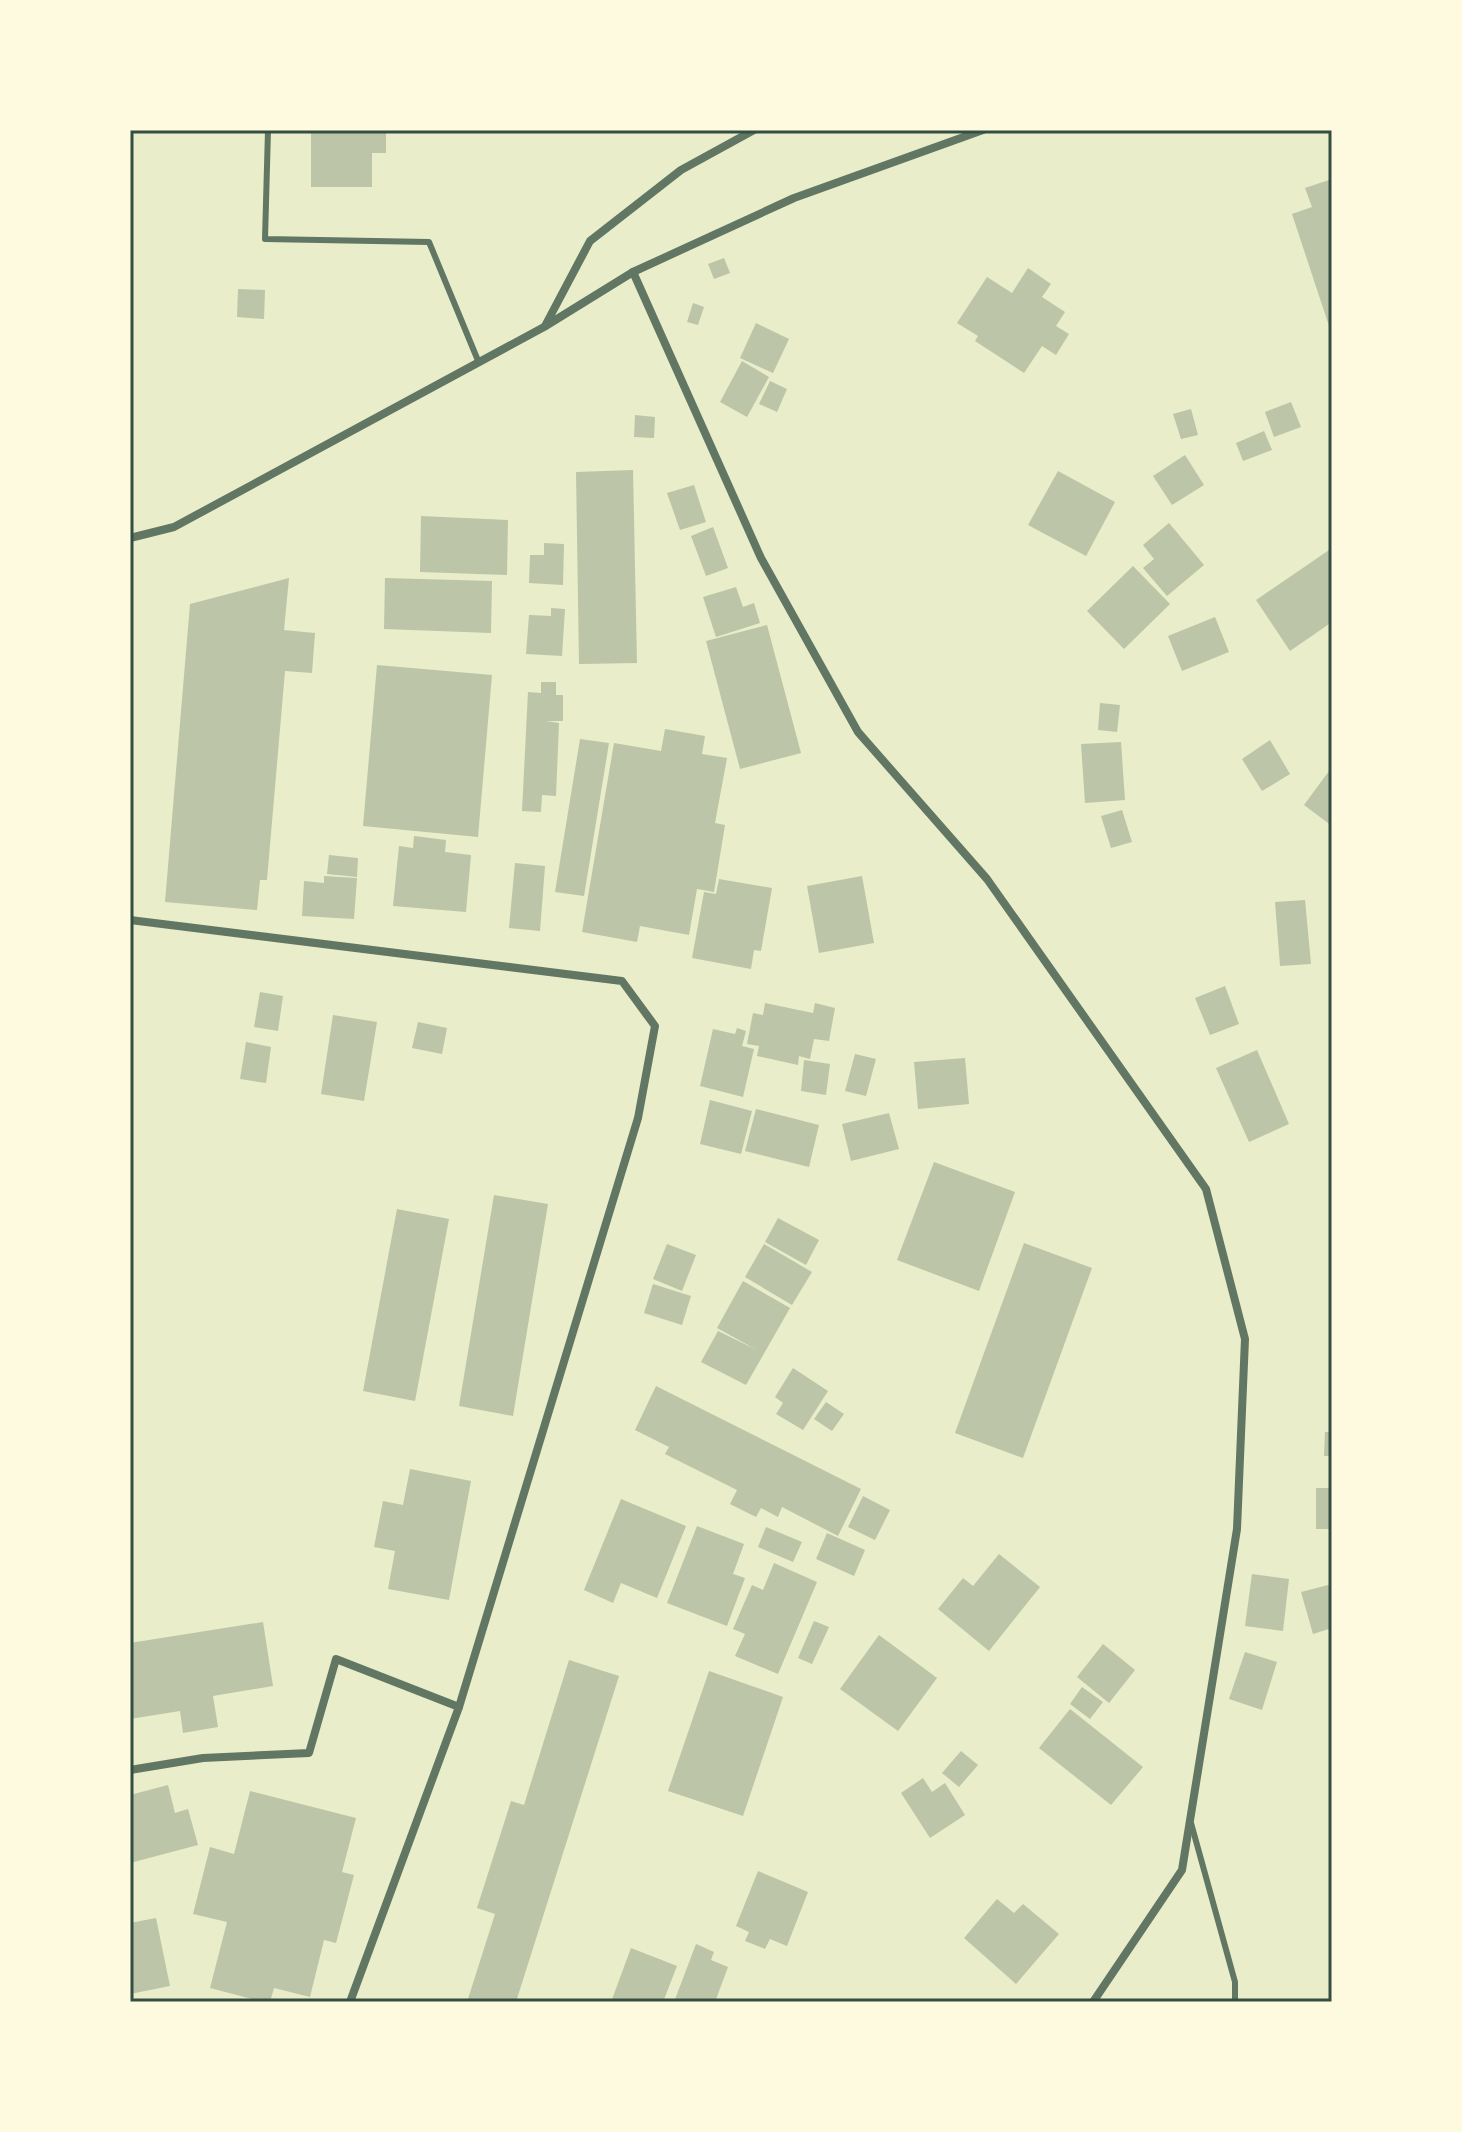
<svg xmlns="http://www.w3.org/2000/svg" width="1462" height="2132" font-family="'Nunito Sans',sans-serif">
	<style>
		.building { fill: #bcc5a7 }
		.lines { fill: none; stroke-linecap: round; stroke-linejoin: round }
		.service { stroke: #617663; stroke-width: 6 }
		.minor { stroke: #617663; stroke-width: 8 }
		.neatline { fill: none; stroke: #344e41; stroke-width: 3 }
	</style>
	<rect width="100%" height="100%" fill="#e9edc9"/>
	<g class="building">
		<polygon points="311,130 386,130 386,153 372,153 372,187 311,187"/>
		<polygon points="1332,179 1332,332 1331,332 1292,214 1312,207 1305,188"/>
		<polygon points="724,258 730,273 714,279 708,264"/>
		<polygon points="1028,268 1051,284 1042,297 1065,312 1056,326 1069,334 1056,355 1042,346 1024,373 975,341 978,336 957,323 987,277 1012,293"/>
		<polygon points="238,289 265,290 264,319 237,317"/>
		<polygon points="693,303 704,307 698,325 687,322"/>
		<polygon points="756,323 789,339 773,373 740,358"/>
		<polygon points="742,361 769,377 747,417 720,402"/>
		<polygon points="770,381 787,389 777,412 759,404"/>
		<polygon points="1291,402 1301,427 1274,437 1265,412"/>
		<polygon points="1191,409 1198,435 1181,439 1173,414"/>
		<polygon points="635,415 655,417 654,438 634,437"/>
		<polygon points="1264,431 1272,450 1243,461 1236,443"/>
		<polygon points="1185,455 1204,485 1172,505 1153,476"/>
		<polygon points="633,470 637,663 579,664 576,472"/>
		<polygon points="1058,471 1115,502 1086,556 1028,525"/>
		<polygon points="694,485 706,522 680,530 667,493"/>
		<polygon points="421,516 508,520 507,575 420,572"/>
		<polygon points="1169,523 1204,565 1167,596 1143,568 1154,559 1143,545"/>
		<polygon points="713,527 728,568 706,576 691,536"/>
		<polygon points="544,543 564,544 563,585 529,583 530,555 544,555"/>
		<polygon points="1332,548 1332,622 1290,651 1256,600"/>
		<polygon points="1133,566 1170,604 1124,649 1087,611"/>
		<polygon points="289,578 284,630 315,633 312,673 285,671 267,880 260,880 257,910 165,902 190,604"/>
		<polygon points="385,578 492,581 491,633 384,629"/>
		<polygon points="736,587 743,607 754,603 760,623 716,637 703,597"/>
		<polygon points="551,608 565,609 562,656 526,654 529,615 551,616"/>
		<polygon points="1215,617 1229,652 1182,671 1168,636"/>
		<polygon points="767,625 801,753 740,769 706,641"/>
		<polygon points="377,665 492,675 478,837 363,826"/>
		<polygon points="541,682 556,682 556,695 563,695 563,721 546,721 559,723 556,796 542,795 541,812 522,811 528,692 541,693"/>
		<polygon points="1100,703 1120,705 1117,732 1098,730"/>
		<polygon points="665,729 705,736 702,754 727,758 715,823 725,825 714,892 697,889 689,935 640,926 637,942 582,932 614,743 661,751"/>
		<polygon points="580,739 609,743 584,896 555,892"/>
		<polygon points="1270,740 1290,774 1262,791 1242,759"/>
		<polygon points="1121,742 1125,800 1085,803 1081,744"/>
		<polygon points="1332,767 1332,826 1304,805"/>
		<polygon points="1122,810 1132,842 1111,848 1101,816"/>
		<polygon points="414,836 446,840 445,852 471,855 466,912 393,906 399,846 413,848"/>
		<polygon points="329,855 358,858 357,877 327,874"/>
		<polygon points="515,863 545,866 540,931 509,928"/>
		<polygon points="324,876 357,878 354,919 302,916 304,881 324,883"/>
		<polygon points="862,876 874,943 819,953 807,886"/>
		<polygon points="719,879 772,888 761,951 754,950 751,969 692,958 704,892 716,894"/>
		<polygon points="1305,900 1311,964 1280,966 1275,902"/>
		<polygon points="1225,986 1239,1024 1210,1035 1195,998"/>
		<polygon points="260,992 283,996 278,1031 254,1027"/>
		<polygon points="765,1003 813,1013 815,1003 835,1008 829,1041 814,1039 810,1059 799,1056 798,1065 757,1056 759,1046 747,1044 753,1013 763,1015"/>
		<polygon points="333,1015 377,1022 364,1101 321,1094"/>
		<polygon points="418,1022 447,1028 442,1054 412,1048"/>
		<polygon points="737,1028 746,1031 742,1046 754,1049 743,1097 700,1086 713,1029 735,1034"/>
		<polygon points="246,1042 271,1047 266,1083 240,1079"/>
		<polygon points="1257,1050 1289,1124 1249,1142 1216,1068"/>
		<polygon points="855,1054 876,1059 866,1096 845,1091"/>
		<polygon points="965,1058 969,1104 918,1109 914,1062"/>
		<polygon points="804,1060 830,1064 826,1095 801,1091"/>
		<polygon points="710,1100 752,1111 741,1154 700,1144"/>
		<polygon points="756,1109 819,1125 809,1167 745,1151"/>
		<polygon points="889,1113 899,1149 851,1161 842,1124"/>
		<polygon points="934,1162 1015,1192 979,1291 897,1260"/>
		<polygon points="494,1195 548,1204 513,1416 459,1406"/>
		<polygon points="397,1209 449,1219 415,1401 363,1391"/>
		<polygon points="778,1218 819,1240 806,1265 765,1242"/>
		<polygon points="1024,1243 1092,1268 1023,1458 955,1433"/>
		<polygon points="667,1244 696,1255 682,1291 653,1279"/>
		<polygon points="764,1244 812,1272 792,1305 745,1277"/>
		<polygon points="743,1281 790,1308 746,1385 701,1362 718,1331 757,1350 717,1328"/>
		<polygon points="653,1284 691,1296 682,1325 644,1313"/>
		<polygon points="793,1368 828,1391 803,1430 776,1414 783,1403 775,1397"/>
		<polygon points="656,1386 861,1489 838,1536 782,1507 778,1517 761,1508 756,1517 730,1504 737,1490 665,1454 669,1447 635,1430"/>
		<polygon points="826,1402 844,1414 832,1431 814,1419"/>
		<polygon points="1325,1432 1332,1432 1332,1456 1324,1456"/>
		<polygon points="410,1469 471,1481 449,1600 388,1589 395,1551 374,1547 383,1501 403,1505"/>
		<rect x="1316" y="1488" width="16" height="41"/>
		<polygon points="863,1496 890,1510 875,1540 848,1527"/>
		<polygon points="621,1499 686,1526 657,1598 621,1583 613,1603 584,1590"/>
		<polygon points="697,1526 744,1544 733,1574 745,1578 727,1626 667,1603"/>
		<polygon points="766,1527 802,1542 793,1562 758,1547"/>
		<polygon points="827,1533 865,1550 854,1576 816,1559"/>
		<polygon points="999,1554 1040,1587 989,1651 938,1609 963,1578 973,1586"/>
		<polygon points="774,1563 817,1582 778,1674 735,1656 745,1634 733,1629 752,1585 763,1590"/>
		<polygon points="1252,1574 1289,1579 1283,1631 1245,1626"/>
		<polygon points="1332,1584 1332,1628 1313,1634 1301,1592"/>
		<polygon points="814,1621 829,1627 812,1664 798,1658"/>
		<polygon points="263,1622 273,1686 213,1696 218,1727 183,1733 180,1711 130,1719 130,1643"/>
		<polygon points="879,1635 937,1678 898,1731 840,1689"/>
		<polygon points="1103,1644 1135,1670 1109,1703 1077,1677"/>
		<polygon points="1245,1652 1277,1662 1262,1710 1229,1699"/>
		<polygon points="569,1660 619,1676 516,2002 467,2002 495,1914 477,1908 511,1801 524,1805"/>
		<polygon points="709,1671 783,1697 743,1816 668,1791"/>
		<polygon points="1082,1687 1103,1702 1090,1719 1070,1704"/>
		<polygon points="1070,1709 1143,1767 1111,1805 1039,1748"/>
		<polygon points="961,1751 978,1765 959,1787 942,1773"/>
		<polygon points="923,1778 932,1792 945,1783 965,1815 930,1838 901,1793"/>
		<polygon points="168,1785 175,1813 188,1809 198,1845 130,1863 130,1795"/>
		<polygon points="250,1791 356,1818 342,1872 354,1875 336,1943 324,1940 310,1997 274,1988 270,2002 264,2002 210,1988 227,1922 193,1914 210,1847 234,1854"/>
		<polygon points="758,1871 808,1892 787,1946 770,1939 765,1949 745,1941 749,1932 736,1926"/>
		<polygon points="997,1899 1014,1913 1023,1904 1059,1934 1016,1984 964,1938"/>
		<polygon points="156,1918 170,1986 130,1994 130,1923"/>
		<polygon points="696,1944 714,1952 711,1960 728,1967 715,2002 674,2002"/>
		<polygon points="631,1948 677,1966 663,2002 611,2002"/>
	</g>
	<g class="lines">
		<g class="service">
			<polyline points="268,130 265,239 429,242 479,363"/>
			<polyline points="1191,1823 1235,1982 1235,2002"/>
		</g>
		<g class="minor">
			<polyline points="633,272 761,558 858,732 987,879 1206,1189 1245,1339 1237,1529 1182,1870 1093,2002"/>
			<polyline points="545,326 590,241 681,170 754,130"/>
			<polyline points="130,538 174,527 544,327 633,272 794,198 983,130"/>
			<polyline points="130,920 622,981 655,1026 638,1118 459,1707 350,2002"/>
			<polyline points="130,1770 203,1758 309,1753 336,1659 459,1707"/>
		</g>
	</g>
	<rect width="1462" height="2132" fill="none" stroke="#fefae0" stroke-width="264"/>
	<rect x="132" y="132" width="1198" height="1868" class="neatline"/>
</svg>
